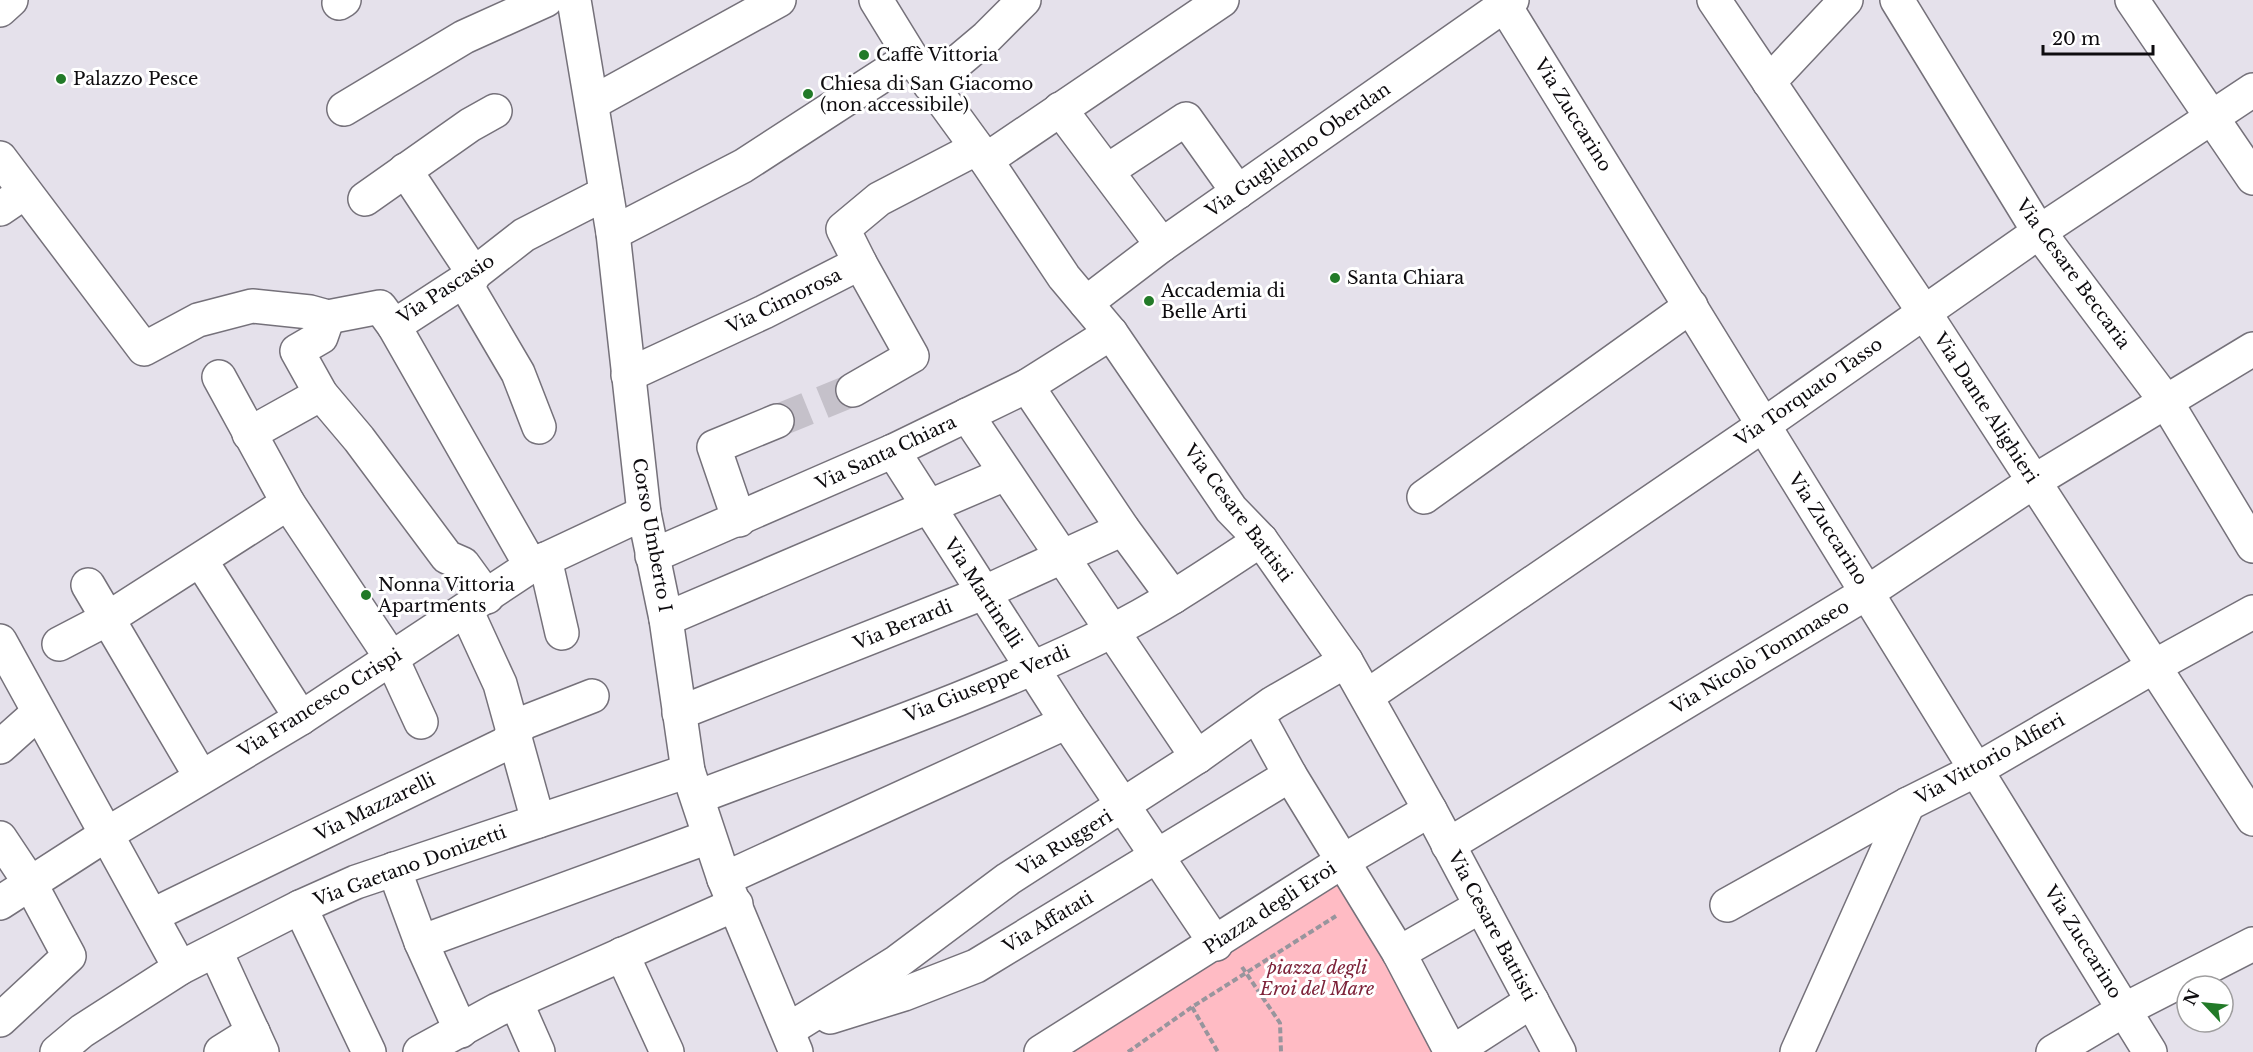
<svg xmlns="http://www.w3.org/2000/svg" width="2253" height="1052" font-family="'Libre Baskerville',serif">
	<style>
		.green { fill: #ffbbc4 }
		.lines { fill: none; stroke-linecap: round; stroke-linejoin: round }
		.minor-tunnel { stroke: #c5c1ca; stroke-width: 33; stroke-dasharray: 33 16; stroke-linecap: butt }
		.pedestrian-casing { stroke: #75717a; stroke-width: 36 }
		.minor-casing { stroke: #75717a; stroke-width: 36 }
		.path { stroke: #98959d; stroke-width: 4; stroke-dasharray: 6 3; stroke-linecap: butt }
		.pedestrian { stroke: #fff; stroke-width: 33 }
		.minor { stroke: #fff; stroke-width: 33 }
		.poi-dot { fill: #227a28; stroke: #fff; stroke-width: 2 }
		.labels { text-anchor: middle; dominant-baseline: central; stroke-width: 6; stroke-linejoin: round; paint-order: stroke }
		.poi-label { font-size: 18px; fill: #0e0c0f; stroke: #fff; text-anchor: start }
		.street-label { font-size: 18px; fill: #0e0c0f; stroke: #fff }
		.park-label { font-size: 18px; font-style: italic; fill: #7d2239; stroke: #fff }
	</style>
	<rect width="100%" height="100%" fill="#e5e1eb"/>
	<polygon class="green" points="1346,873 1444,1052 1060,1052"/>
	<g class="lines">
		<polyline class="minor-tunnel" points="777,421 853,390"/>
		<g class="pedestrian-casing">
			<g id="pedestrian">
				<polyline points="1897,0 2039,232"/>
				<polyline points="1769,82 1846,0"/>
			</g>
		</g>
		<g class="minor-casing">
			<g id="minor">
				<polyline points="574,0 613,233 644,513 666,619 688,771 724,879 796,1052"/>
				<polyline points="876,0 911,57 986,160 1064,277 1111,333 1231,509 1261,540 1346,661 1430,810 1559,1052"/>
				<polyline points="1714,0 1924,312 2253,819"/>
				<polyline points="2132,0 2253,178"/>
				<polyline points="339,3 344,0"/>
				<polyline points="1505,6 2150,1052"/>
				<polyline points="0,10 11,0"/>
				<polyline points="930,85 987,37 1024,0"/>
				<polyline points="592,103 779,0"/>
				<polyline points="344,109 464,37 546,0"/>
				<polyline points="1060,109 1162,245"/>
				<polyline points="0,158 144,349 198,320 252,306 310,312 328,317 380,307 394,326 474,274 524,235 606,193"/>
				<polyline points="986,160 1222,0"/>
				<polyline points="405,170 474,274 468,288 518,373 539,427"/>
				<polyline points="1107,171 1186,119 1238,192"/>
				<polyline points="365,199 470,125 495,111"/>
				<polyline points="0,209 25,192"/>
				<polyline points="2039,232 2165,400 2253,546"/>
				<polyline points="613,233 743,166 911,57"/>
				<polyline points="1086,303 1162,245 1512,0"/>
				<polyline points="328,317 321,337 297,351 321,394 359,439 447,557 463,564 487,597"/>
				<polyline points="394,326 531,566"/>
				<polyline points="628,375 764,312 860,263 843,229 879,199 977,148"/>
				<polyline points="219,377 288,503 392,659 421,722"/>
				<polyline points="1027,386 1123,529 1173,597"/>
				<polyline points="853,390 912,356 860,263"/>
				<polyline points="967,415 1197,757"/>
				<polyline points="249,434 321,394"/>
				<polyline points="893,451 1067,722 1216,944"/>
				<polyline points="1424,497 1691,306"/>
				<polyline points="739,520 714,447 777,421"/>
				<polyline points="652,556 893,451 1027,386 1111,333"/>
				<polyline points="545,559 562,633"/>
				<polyline points="201,561 301,718"/>
				<polyline points="88,585 201,777"/>
				<polyline points="466,610 500,684 538,821"/>
				<polyline points="666,619 1005,474"/>
				<polyline points="0,641 180,968"/>
				<polyline points="59,644 107,619 288,503"/>
				<polyline points="1367,696 1762,426 2039,232 2253,90"/>
				<polyline points="679,713 983,593 1123,529"/>
				<polyline points="1257,715 1290,775 1399,953 1451,1052"/>
				<polyline points="0,747 38,713"/>
				<path d="M698,797C834,745 980,697 1110,632C1163,606 1212,572 1261,540"/>
				<polyline points="0,838 30,883 69,956 0,1020"/>
				<polyline points="1448,845 1868,592 2033,482 2253,349"/>
				<polyline points="394,869 421,942 461,1031"/>
				<polyline points="724,879 1067,722"/>
				<polyline points="0,903 107,834 301,718 531,566 644,513"/>
				<polyline points="1727,905 1908,804 1976,770 2153,667 2253,612"/>
				<polyline points="300,907 369,1052"/>
				<polyline points="153,915 505,744 523,723 592,696"/>
				<polyline points="421,942 708,837"/>
				<polyline points="216,952 262,1052"/>
				<polyline points="1399,953 1481,906"/>
				<polyline points="622,954 667,1052"/>
				<polyline points="516,1002 538,1052"/>
				<polyline points="830,1017 904,994 976,966 1290,775"/>
				<polyline points="788,1030 897,962 1008,879 1197,757 1273,703 1346,661"/>
				<polyline points="57,1052 82,1031 180,968 300,907 356,882 688,771"/>
				<polyline points="221,1052 253,1032"/>
				<polyline points="420,1052 497,1010 736,904"/>
				<polyline points="1041,1052 1343,861 1430,810"/>
				<polyline points="1453,1052 1532,1001"/>
				<polyline points="1797,1052 1908,804"/>
				<polyline points="2053,1052 2124,1010 2253,944"/>
			</g>
		</g>
		<g class="path">
			<polyline points="1242,967 1280,1023 1281,1052"/>
			<polyline points="1192,1007 1218,1052"/>
			<polyline points="1128,1052 1192,1007 1336,916"/>
		</g>
		<use href="#pedestrian" class="pedestrian"/>
		<use href="#minor" class="minor"/>
	</g>
	<g class="poi-dot">
		<circle cx="864" cy="55" r="6"/>
		<circle cx="61" cy="79" r="6"/>
		<circle cx="808" cy="94" r="6"/>
		<circle cx="1335" cy="278" r="6"/>
		<circle cx="1149" cy="301" r="6"/>
		<circle cx="366" cy="595" r="6"/>
	</g>
	<g class="labels">
		<g class="poi-label">
			<text x="876" y="55">Caffè Vittoria</text>
			<text x="73" y="79">Palazzo Pesce</text>
			<text x="820" y="84">Chiesa di San Giacomo<tspan x="820" dy="21">(non accessibile)</tspan></text>
			<text x="1347" y="278">Santa Chiara</text>
			<text x="1161" y="291">Accademia di<tspan x="1161" dy="21">Belle Arti</tspan></text>
			<text x="378" y="585">Nonna Vittoria<tspan x="378" dy="21">Apartments</tspan></text>
		</g>
		<g class="street-label">
			<text transform="translate(1573 115) rotate(58)">Via Zuccarino</text>
			<text transform="translate(1298 150) rotate(-35)">Via Guglielmo Oberdan</text>
			<text transform="translate(2073 274) rotate(54)">Via Cesare Beccaria</text>
			<text transform="translate(446 289) rotate(-33)">Via Pascasio</text>
			<text transform="translate(784 301) rotate(-26)">Via Cimorosa</text>
			<text transform="translate(1809 392) rotate(-35)">Via Torquato Tasso</text>
			<text transform="translate(1986 408) rotate(57)">Via Dante Alighieri</text>
			<text transform="translate(886 453) rotate(-25)">Via Santa Chiara</text>
			<text transform="translate(1238 513) rotate(53)">Via Cesare Battisti</text>
			<text transform="translate(1828 529) rotate(57)">Via Zuccarino</text>
			<text transform="translate(652 535) rotate(80)">Corso Umberto I</text>
			<text transform="translate(983 593) rotate(57)">Via Martinelli</text>
			<text transform="translate(903 625) rotate(-22)">Via Berardi</text>
			<text transform="translate(1760 657) rotate(-31)">Via Nicolò Tommaseo</text>
			<text transform="translate(987 684) rotate(-22)">Via Giuseppe Verdi</text>
			<text transform="translate(320 703) rotate(-32)">Via Francesco Crispi</text>
			<text transform="translate(1990 759) rotate(-29)">Via Vittorio Alfieri</text>
			<text transform="translate(375 807) rotate(-26)">Via Mazzarelli</text>
			<text transform="translate(1065 843) rotate(-32)">Via Ruggeri</text>
			<text transform="translate(410 866) rotate(-20)">Via Gaetano Donizetti</text>
			<text transform="translate(1270 908) rotate(-33)">Piazza degli Eroi</text>
			<text transform="translate(1048 922) rotate(-31)">Via Affatati</text>
			<text transform="translate(1492 926) rotate(62)">Via Cesare Battisti</text>
			<text transform="translate(2083 942) rotate(58)">Via Zuccarino</text>
		</g>
		<g class="park-label">
			<text x="1317" y="968">piazza degli<tspan x="1317" dy="21">Eroi del Mare</tspan></text>
		</g>
	</g>
	<g transform="translate(2205 1004) rotate(296)"><circle r="28" fill="#ffffff" stroke="#9f9e9f" stroke-width="1.5"/>
	<path d="M0-4.5L10 22L0 15L-10 22Z" fill="#227a28"/>
	<text y="-9" font-size="16" font-weight="bold" text-anchor="middle" fill="#0e0c0f">N</text>
	</g>
	<path d="M2043 45v9h110v-9" fill="none" stroke="#0e0c0f" stroke-width="3"/>
	<text x="2052" y="45" font-size="18" fill="#0e0c0f" stroke="#ffffff" stroke-width="4.5" paint-order="stroke">20 m</text>
</svg>
